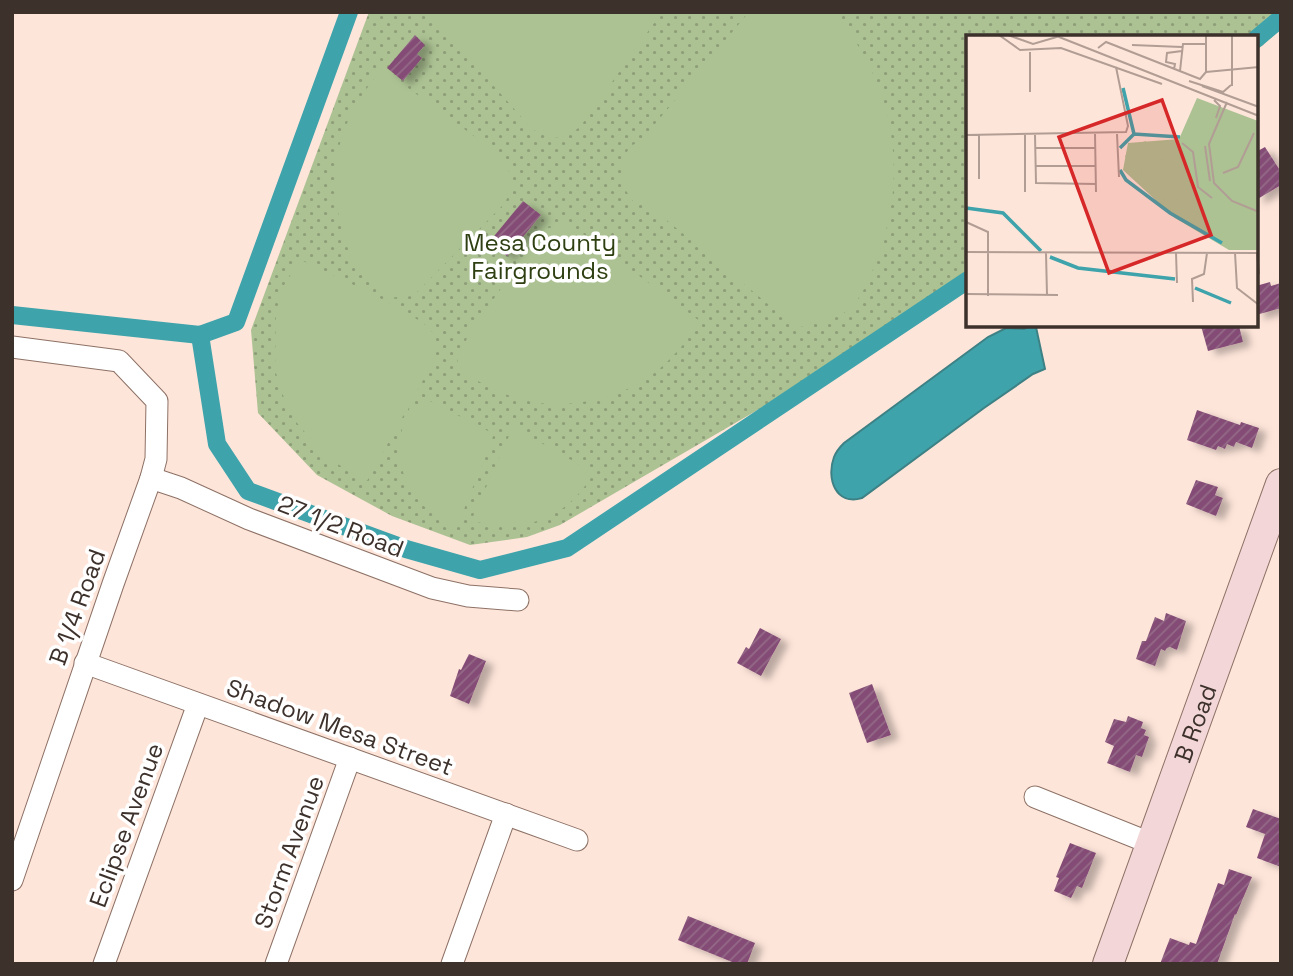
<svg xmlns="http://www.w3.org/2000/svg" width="1293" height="976" font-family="'Space Grotesk',sans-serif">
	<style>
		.grass { fill: url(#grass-dots) }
		.garden { fill: #acc293 }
		.water { fill: #3ea3ab; stroke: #3e8185; stroke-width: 2 }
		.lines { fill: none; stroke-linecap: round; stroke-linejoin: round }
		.canal { stroke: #3ea3ab; stroke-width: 18 }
		.building { fill: url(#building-hatch); filter: url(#shadow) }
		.street-casing { stroke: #8d7165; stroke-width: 23 }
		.secondary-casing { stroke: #8d7165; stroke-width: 32 }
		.street { stroke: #fff; stroke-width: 21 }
		.secondary { stroke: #f3d7d8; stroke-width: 30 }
		.labels { text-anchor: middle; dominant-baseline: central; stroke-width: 7; stroke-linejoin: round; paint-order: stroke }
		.park-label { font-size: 24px; fill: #2e4012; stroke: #fff }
		.street-label { font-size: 24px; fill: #3d312c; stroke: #fff }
		.inset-river { fill: none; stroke: #3ea3ab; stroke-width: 3.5 }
		.inset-road { fill: none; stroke: #b19d94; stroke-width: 2 }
		.view { fill: #d62828; fill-opacity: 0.15; stroke: #d62828; stroke-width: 3.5 }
		.inset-edge { fill: none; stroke: #3d312c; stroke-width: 3.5 }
	</style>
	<defs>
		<pattern id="grass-dots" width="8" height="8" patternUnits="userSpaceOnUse" patternTransform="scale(1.75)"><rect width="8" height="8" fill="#acc293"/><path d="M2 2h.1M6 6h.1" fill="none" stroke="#8d9e78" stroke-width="1.8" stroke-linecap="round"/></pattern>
		<pattern id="building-hatch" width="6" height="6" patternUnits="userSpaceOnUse" patternTransform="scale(1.75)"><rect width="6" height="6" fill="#834c74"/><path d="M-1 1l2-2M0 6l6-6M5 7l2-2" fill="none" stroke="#946987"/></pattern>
		<filter id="shadow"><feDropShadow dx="8" dy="4.5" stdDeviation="3.5" flood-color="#0004"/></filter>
	</defs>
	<rect width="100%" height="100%" fill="#fee5da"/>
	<polygon class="grass" points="369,12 1281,12 1281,29 1256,51 1256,37 968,37 967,288 560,525 527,537 470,545 392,516 317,475 258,413 251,330"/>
	<g class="garden">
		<path d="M436,12H662L580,127C560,141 553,141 532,129L432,16Z"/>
		<path d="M749,12H833C893,80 910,171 878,256C872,272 864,295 851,307C837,321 815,323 797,328L652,208L633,201L622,185L621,164L629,148L645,136Z"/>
		<path d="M382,69L497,153C512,174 518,180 504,204L413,296L385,298C378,291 369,283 362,275C351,261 345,242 341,225C325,164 342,116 382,69Z"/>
		<path d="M566,225L579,231L701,322C688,339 674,357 657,371C623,399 566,411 523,400C500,394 480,382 459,371L457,357L470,333L532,244L548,228Z"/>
		<path d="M301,260C325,272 421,314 432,332C439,343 435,352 432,364L367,481L327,458L297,423L284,398L275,370L276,311L285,283Z"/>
		<path d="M428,400L494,434L457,527C405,506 386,457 410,407Z"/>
		<path d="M513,427L594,473C564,521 526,533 471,521Z"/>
	</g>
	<path class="water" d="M1030,326L1036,327L1045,369L1033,374L984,408L862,498C836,506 826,479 834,457C836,452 840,447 844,443L988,337L1006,328L1024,329Z"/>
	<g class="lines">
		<g class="canal">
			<polyline points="1256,39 1281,18"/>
			<polyline points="12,315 200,335 236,322 349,12"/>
			<polyline points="200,335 217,444 248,491 406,549 480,570 567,548 968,280"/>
		</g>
	</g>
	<g class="building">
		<polygon points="415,35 425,45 417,54 422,58 403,81 387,68"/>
		<polygon points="1265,147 1281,172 1281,185 1256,200 1256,152"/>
		<polygon points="523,201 541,215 507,256 490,241"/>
		<polygon points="1270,282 1271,286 1281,283 1281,308 1256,315 1256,286"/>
		<polygon points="1201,326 1239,326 1243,342 1208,351"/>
		<polygon points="1197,410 1240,425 1241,422 1259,428 1252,448 1236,442 1234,447 1227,444 1225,449 1218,446 1216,450 1187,440"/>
		<polygon points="1196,480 1218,487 1215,495 1223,498 1216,516 1186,504"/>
		<polygon points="1166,613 1186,621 1177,650 1170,647 1167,648 1165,651 1161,649 1155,666 1136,659 1142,641 1146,641 1155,617 1164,621"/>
		<polygon points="760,628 781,639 761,676 737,663 746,647 749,649"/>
		<polygon points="469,654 486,661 469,704 450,696 459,669 461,670"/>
		<polygon points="872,684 891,735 867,743 849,693"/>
		<polygon points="1128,716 1143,722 1141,728 1146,730 1144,735 1149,737 1142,757 1136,755 1130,772 1107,763 1114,746 1105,742 1114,719 1126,722"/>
		<polygon points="1253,809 1281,819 1281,867 1257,858 1265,834 1246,827"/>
		<polygon points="1070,843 1096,853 1082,888 1077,886 1071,898 1054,891 1059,878 1056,877"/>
		<polygon points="1229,869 1252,877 1236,915 1235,914 1217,964 1160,964 1170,938 1189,945 1190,942 1196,944 1218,883 1224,885"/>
		<polygon points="688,916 755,943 747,964 737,964 678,940"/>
	</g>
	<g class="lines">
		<g class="street-casing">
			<g id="street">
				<polyline points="12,347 119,361 157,401 156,459 151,478 113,584 12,880"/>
				<polyline points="151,478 181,488 249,519 432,588 468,596 518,600"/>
				<polyline points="85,663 577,840"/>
				<polyline points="1035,797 1150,843"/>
				<polyline points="104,964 198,704"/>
				<polyline points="276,964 350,758"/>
				<polyline points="452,964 506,814"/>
			</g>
		</g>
		<g class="secondary-casing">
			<g id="secondary">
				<path id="s1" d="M1108,964L1281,484"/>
			</g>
		</g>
		<use href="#street" class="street"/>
		<use href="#secondary" class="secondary"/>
	</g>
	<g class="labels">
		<g class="park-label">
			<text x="540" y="242">Mesa County<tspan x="540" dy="28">Fairgrounds</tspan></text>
		</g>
		<g class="street-label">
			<text transform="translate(341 526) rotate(21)">27 1/2 Road</text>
			<text transform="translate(77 607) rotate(-70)">B 1/4 Road</text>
			<text stroke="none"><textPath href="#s1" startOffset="256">B Road</textPath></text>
			<text transform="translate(340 727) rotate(20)">Shadow Mesa Street</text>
			<text transform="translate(126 825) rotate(-70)">Eclipse Avenue</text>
			<text transform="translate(289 852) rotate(-70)">Storm Avenue</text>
		</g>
	</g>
	<g transform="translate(966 35)">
		<rect width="292" height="292" fill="#fee5da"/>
		<path d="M231,63L292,86V215H263L209,183L157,135L162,108L213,104Z" fill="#acc293"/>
		<path d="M267,84L280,92L265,124L250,114L261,86ZM180,106L179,115L189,107L203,108L197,125L179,117L176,124H169V133H158L165,123L159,122L163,112ZM210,111L221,122V135L202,128ZM174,127L193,131L189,151L176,141ZM202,136L228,149L219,161L205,167L192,161Z" fill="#acc293"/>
		<path class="inset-river" d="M157,53L168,99M154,113L168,99L214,102M154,135L160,145L204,178L256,208M0,173L37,178L75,216M84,222L112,233L209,244M229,253L265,268"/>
		<path class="inset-road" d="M33,0L54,15L95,13L196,49M42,0L67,9L94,1M88,0L293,81M240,0V37M166,10L216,12M132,13L140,7L234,44L240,37M208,34L209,29L200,27L201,18L216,16M214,36L217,9H240M240,37L293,32M223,46L257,57L265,50M236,51L293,72M266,51V0M64,57V17M248,65L254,71L250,83M261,67L243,109L248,148L266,166L293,177M129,99L130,157M151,99L153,142M0,100L160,97L162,91L150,32M13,100V144M69,100L70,148L130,149M216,108L227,117L232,152L246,163M239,111L244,146M69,113H130M69,131H130M257,138L272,132L288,98M59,157V100M0,187L22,197V261M0,217L293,218M80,218L81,260M210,218L211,248M269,218L271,253L293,270M291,218L293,239M0,259L92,260M227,267L226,244L238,239L241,218"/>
		<path class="view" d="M196,65L245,200L143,238L93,102Z"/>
		<rect width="292" height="292" class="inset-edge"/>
	</g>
	<rect width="1293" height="976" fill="none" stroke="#3d312c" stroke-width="28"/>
</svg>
